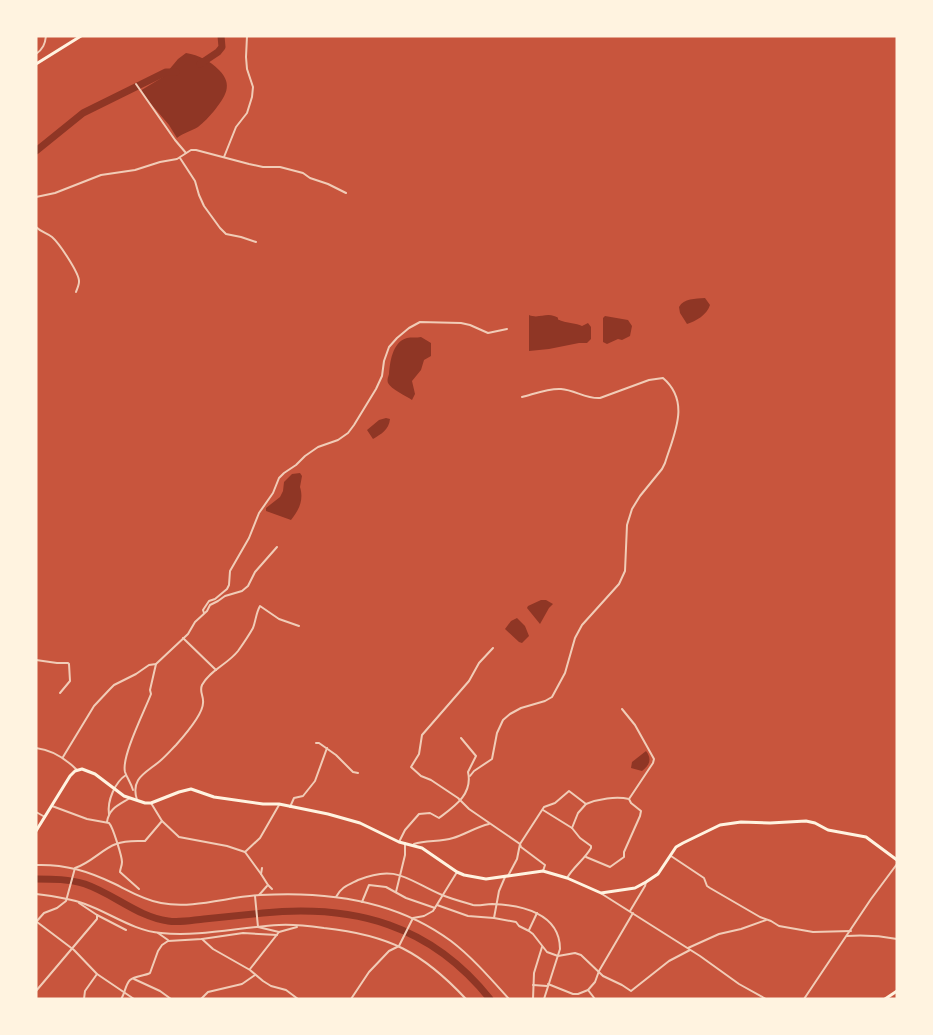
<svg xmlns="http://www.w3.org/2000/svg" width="933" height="1035" font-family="'Fira Sans Condensed',sans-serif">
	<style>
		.water { fill: #8f3625 }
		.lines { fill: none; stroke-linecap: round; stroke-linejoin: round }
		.river { stroke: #8f3625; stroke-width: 7 }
		.minor { stroke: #f1ccb7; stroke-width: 2 }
		.tertiary { stroke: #f1ccb7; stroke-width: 2 }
		.secondary { stroke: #fff3e0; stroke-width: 3 }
		.primary { stroke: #fff3e0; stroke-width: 3 }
		.trunk { stroke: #fff3e0; stroke-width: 3 }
	</style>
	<rect width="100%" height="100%" fill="#c8553d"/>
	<g class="water">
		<path d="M186,53C199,55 210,61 219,70C234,85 225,97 214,111C209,117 204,122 198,127C191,131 183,133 177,138L169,125L140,91L163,77L178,59Z"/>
		<path d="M705,298L710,305C707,315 696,321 687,324L680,313L679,307C684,298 695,299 705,298Z"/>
		<path d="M529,315C538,319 545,313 554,316C563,319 553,318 562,321C568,323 576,323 582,326L588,323L591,327V339L587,343H579L549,349L529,351Z"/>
		<polygon points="605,316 628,320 632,326 630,336 622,340 618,339 607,344 603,342 603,318"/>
		<path d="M421,337L431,343V356L424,360L421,370L412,381L415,394L412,400C406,396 391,389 388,383C387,379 388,378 389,374C390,363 392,342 407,338C411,337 417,338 421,337Z"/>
		<path d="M386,418L390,419C389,430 381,434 373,439L367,430L379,420Z"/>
		<path d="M300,473L302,476L300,487C304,500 299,510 291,520L266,511V508L280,497L283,491L284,482L292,474Z"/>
		<polygon points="541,600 546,600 553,604 549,608 540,624 527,608 528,606"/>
		<polygon points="517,618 525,626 529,636 522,643 519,642 505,629 511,621"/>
		<path d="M646,751C652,759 650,765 642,771L631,768L632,762Z"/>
	</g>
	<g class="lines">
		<g class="river">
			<polyline points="200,64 218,52 222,47 221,36"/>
			<polyline points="36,151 83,113 166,72 176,72"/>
			<path d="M36,879C53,879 69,879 85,884C114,894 138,917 168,921C180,923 193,920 204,919C224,917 244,915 263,913C355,904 431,925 490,999"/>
		</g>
		<g class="minor">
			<path d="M36,54C43,49 45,44 46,36"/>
			<polyline points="136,84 175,140 186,153"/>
			<polyline points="224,157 236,127 247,113 252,97 253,87 247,69 246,57 247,36"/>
			<polyline points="180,158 195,181 199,195 204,206 220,228 226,234 241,237 256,242"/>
			<polyline points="36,197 55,193 101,175 135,170 160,162 177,159 191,150 196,150 249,164 263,167 280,167 303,173 310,178 328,184 346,193"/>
			<path d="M36,227C41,232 47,233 52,237C59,243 80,274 79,282C79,285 77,289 76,292"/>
			<polyline points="204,613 203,610 209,601 215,599 227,589 229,585 230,571 249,538 259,513 273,493 279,478 284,473 296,465 305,456 318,447 338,440 348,433 354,425 376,389 382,376 384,361 389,347 397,338 409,328 420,322 461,323 470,325 488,333 507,329"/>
			<polyline points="183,638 216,670"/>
			<polyline points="493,648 479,663 469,681 422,735 419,754 411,767 421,776 431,780 458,798 469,809 520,844 544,807 555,803 569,791 586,804"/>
			<polyline points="36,660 57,663 68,663 69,664 70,681 60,693"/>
			<polyline points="316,743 319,743 336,755 353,772 358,773"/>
			<path d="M36,748C53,750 65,758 77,770"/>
			<polyline points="63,757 94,706 110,689 114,685 136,674 149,665 156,664 188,634 195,622 207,611 210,605 218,601 225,596 242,591 248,586 255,572 277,547"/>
			<path d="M470,776L474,771L492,759L497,733L503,720L510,714L521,708L545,701L552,697L565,673L575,638L582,625L619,584L625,571L627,525L632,509L640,496L662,469L665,463C674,434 691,402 663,378L649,380L600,398C586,399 575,390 561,389C549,388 534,394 522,397"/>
			<path d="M133,790C131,783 127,778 125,772C121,757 145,710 151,694L150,690L156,664"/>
			<path d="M137,800C130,778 146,773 160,761C166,756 171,750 176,745C184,736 203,714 203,703C204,696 199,692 202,685C210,670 228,664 238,651C243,644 249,635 253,628C256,620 256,613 260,606L279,619L299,626"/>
			<polyline points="151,803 162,821 179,837 227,846 245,852 260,838 279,805"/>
			<path d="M52,806L87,819L109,823C113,827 122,857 122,862C122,866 120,869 120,872L139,889"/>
			<polyline points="290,807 294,798 303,796 315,781 327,748"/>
			<path d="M543,810L572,828L580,838L591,846V848C584,860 574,866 567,878"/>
			<polyline points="36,812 45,817"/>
			<path d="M109,814C107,801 115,782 126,775"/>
			<path d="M107,822C109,808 119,805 130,798"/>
			<path d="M572,828L578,813L586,804C598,799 616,796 629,799"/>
			<path d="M399,842L405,830L419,814L430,813L439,818C455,806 473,794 468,772L476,756L461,738"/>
			<path d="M413,846L414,844C426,840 440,842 453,838C464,835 476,827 489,824"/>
			<polyline points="245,852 261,874"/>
			<polyline points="671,856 704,878 707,886 710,888 760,917 771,921 779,926 813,932 851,931"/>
			<polyline points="586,857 610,867 624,857 624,852 640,816 641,811 631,803 629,799 653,763 654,759 635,725 622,709"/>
			<path d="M36,865C65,864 88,871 115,884C129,891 144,900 161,903C194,909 227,897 260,895C326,891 396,900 451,941C472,957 491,979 509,999"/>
			<polyline points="262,868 261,874 268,885 272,889"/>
			<polyline points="508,876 517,859 520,844 521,847 545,865 543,871"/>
			<polyline points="396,892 405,855 405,843"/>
			<path d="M36,894C53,896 69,898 85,904C110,913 134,931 161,933C200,937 240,927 279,925C294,924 309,926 324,928C389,935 422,952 466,999"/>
			<polyline points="259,895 267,886"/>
			<polyline points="255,896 258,927 279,932"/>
			<path d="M336,897C341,887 348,885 358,880C397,864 407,880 442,895C452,899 463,902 473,905C480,906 485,904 492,904C521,905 560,913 560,949L544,999"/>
			<polyline points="362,902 369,885 386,887 406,898 435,908"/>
			<polyline points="437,905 468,916 494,918 516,922 519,926 529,931 533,934 547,952 558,956 575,953 581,955 603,976 622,985 631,991 669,961 690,950"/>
			<polyline points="630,911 645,886 646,882"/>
			<polyline points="97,915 126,930"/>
			<polyline points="494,918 499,891 505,877"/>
			<path d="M36,922L44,913L57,908L66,901L75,868C91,863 102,849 116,844C126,840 135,841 145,841L162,821"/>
			<polyline points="37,922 74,950 97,974 134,999"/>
			<polyline points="529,930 537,913"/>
			<polyline points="158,933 168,940"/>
			<path d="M847,936C863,935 881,936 897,939"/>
			<polyline points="202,939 213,949 250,970 263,981 271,986 286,990 298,999"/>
			<polyline points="688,948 719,934 741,929 766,920"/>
			<polyline points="250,969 279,932 297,927"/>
			<polyline points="134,979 160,991 171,999"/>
			<polyline points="548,984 573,994 578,994 588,990 595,982 599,971 633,913"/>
			<polyline points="533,985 547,986"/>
			<polyline points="588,990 595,999"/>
			<polyline points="36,991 97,919 97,915 79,903"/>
			<polyline points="84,999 85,991 97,974"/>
			<path d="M121,999C125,994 125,985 130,980C135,976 144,976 150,973L158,951L162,945L168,941L202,939L243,933L277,935"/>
			<polyline points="201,999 208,992 242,984 255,975"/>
			<polyline points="351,999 369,972 389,951 399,946 413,918 424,916 433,911 457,872"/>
			<polyline points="533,999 534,973 542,947"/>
			<polyline points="804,999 871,899 897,864"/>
		</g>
		<polyline class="tertiary" points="602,894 700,956 739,984 766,999"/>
		<polyline class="secondary" points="36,64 81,36"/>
		<polyline class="primary" points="36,831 70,776 75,771 82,769 95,774 124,796 145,803 151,803 179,792 191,789 214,797 263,804 279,804 328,814 360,823 399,842 422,848 457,872 464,875 486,879 543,871 567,878 601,893 635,888 646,882 658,874 676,847 683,843 720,825 741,822 770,823 806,821 815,823 828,830 866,837 897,860"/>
		<polyline class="trunk" points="885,999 897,991"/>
	</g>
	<rect width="933" height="1035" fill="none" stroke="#fff3e0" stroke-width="75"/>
</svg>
